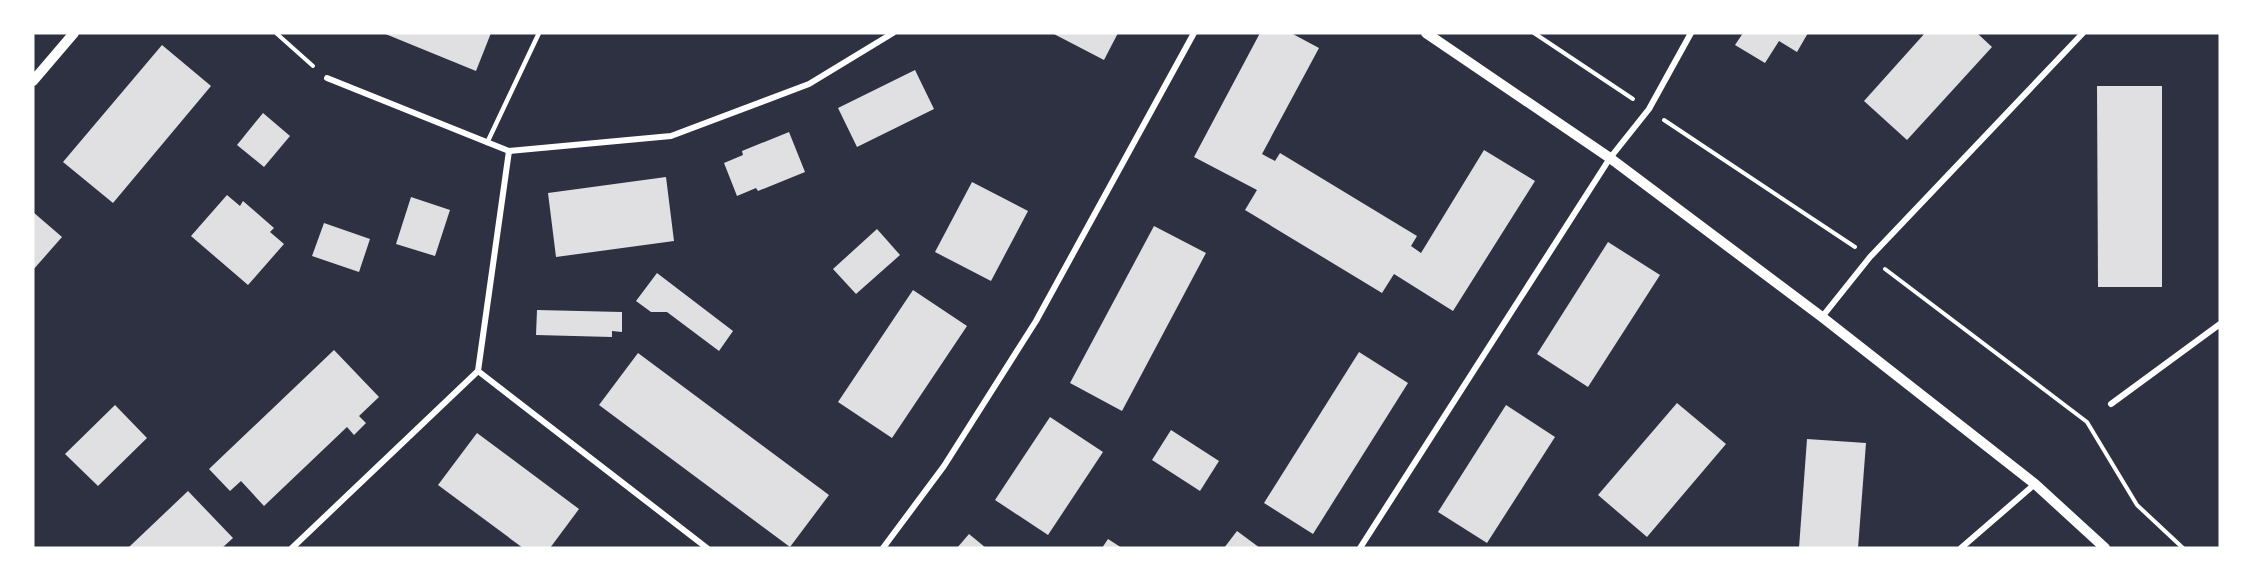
<svg xmlns="http://www.w3.org/2000/svg" width="2253" height="581" font-family="Poppins,sans-serif">
	<style>
		.building { fill: #e0e0e3 }
		.lines { fill: none; stroke-linecap: round; stroke-linejoin: round }
		.path { stroke: #fff; stroke-width: 4 }
		.service { stroke: #fff; stroke-width: 4.5 }
		.minor { stroke: #fff; stroke-width: 6 }
		.tertiary { stroke: #fff; stroke-width: 10 }
	</style>
	<rect width="100%" height="100%" fill="#2d3142"/>
	<g class="building">
		<polygon points="383,33 491,33 476,71"/>
		<polygon points="1052,33 1118,33 1104,60"/>
		<polygon points="1260,33 1291,33 1319,48 1262,154 1275,161 1280,153 1417,236 1411,246 1421,253 1484,150 1535,181 1453,311 1394,274 1382,293 1245,210 1257,190 1194,157"/>
		<polygon points="1743,33 1808,33 1797,52 1779,41 1765,63 1735,45"/>
		<polygon points="1925,33 1977,33 1992,47 1907,140 1864,101"/>
		<polygon points="162,45 211,86 113,203 63,162"/>
		<polygon points="915,70 934,109 857,147 838,108"/>
		<polygon points="2097,86 2162,86 2162,287 2098,287"/>
		<polygon points="263,113 290,136 264,167 237,145"/>
		<polygon points="789,132 805,172 758,191 756,188 737,196 724,163 743,155 742,151"/>
		<polygon points="666,177 674,241 556,257 548,193"/>
		<polygon points="972,182 1028,211 991,281 935,252"/>
		<polygon points="227,195 240,206 243,201 274,228 270,232 284,244 248,285 191,236"/>
		<polygon points="411,197 450,210 435,256 396,244"/>
		<polygon points="33,212 62,237 33,270"/>
		<polygon points="324,223 370,239 359,272 312,256"/>
		<polygon points="1154,226 1206,253 1122,411 1070,383"/>
		<polygon points="877,229 900,255 856,294 833,269"/>
		<polygon points="1608,242 1660,275 1588,387 1537,354"/>
		<polygon points="657,273 733,331 719,351 667,312 651,312 636,301"/>
		<polygon points="913,290 967,326 892,438 838,402"/>
		<polygon points="537,310 622,312 622,332 612,331 612,337 536,335"/>
		<polygon points="334,350 379,397 359,416 366,423 354,435 347,427 264,506 241,481 230,491 209,469"/>
		<polygon points="1359,352 1408,383 1313,534 1264,503"/>
		<polygon points="638,353 829,495 790,547 599,405"/>
		<polygon points="1677,403 1726,444 1647,537 1598,495"/>
		<polygon points="115,405 147,438 98,486 65,454"/>
		<polygon points="1506,405 1555,437 1487,543 1438,512"/>
		<polygon points="1050,417 1103,452 1048,535 995,500"/>
		<polygon points="1171,430 1219,461 1200,491 1152,460"/>
		<polygon points="477,433 579,509 550,548 523,548 438,485"/>
		<polygon points="1807,439 1866,443 1858,548 1799,548"/>
		<polygon points="188,491 233,538 222,548 128,548"/>
		<polygon points="1237,531 1260,548 1224,548"/>
		<polygon points="969,534 986,548 957,548"/>
		<polygon points="1108,539 1122,548 1102,548"/>
	</g>
	<g class="lines">
		<g class="path">
			<polyline points="276,33 313,66"/>
			<polyline points="1534,33 1633,99"/>
			<polyline points="1664,120 1855,247"/>
			<polyline points="1885,269 2087,422 2137,505 2183,548"/>
		</g>
		<polyline class="service" points="487,143 539,33"/>
		<g class="minor">
			<polyline points="327,78 509,151 671,136 809,84 893,33"/>
			<polyline points="509,151 478,371 707,548"/>
			<polyline points="1822,317 1870,257 2083,33"/>
			<polyline points="2111,404 2220,324"/>
			<polyline points="292,548 478,371"/>
			<polyline points="883,548 944,466 1036,321 1194,33"/>
			<polyline points="1360,548 1610,158 1649,109 1691,33"/>
			<polyline points="1961,548 2035,484"/>
		</g>
		<g class="tertiary">
			<polyline points="1426,33 1610,158 1822,317 2035,484 2105,548"/>
			<polyline points="33,81 74,33"/>
		</g>
	</g>
	<rect width="2253" height="581" fill="none" stroke="#ffffff" stroke-width="69"/>
</svg>
